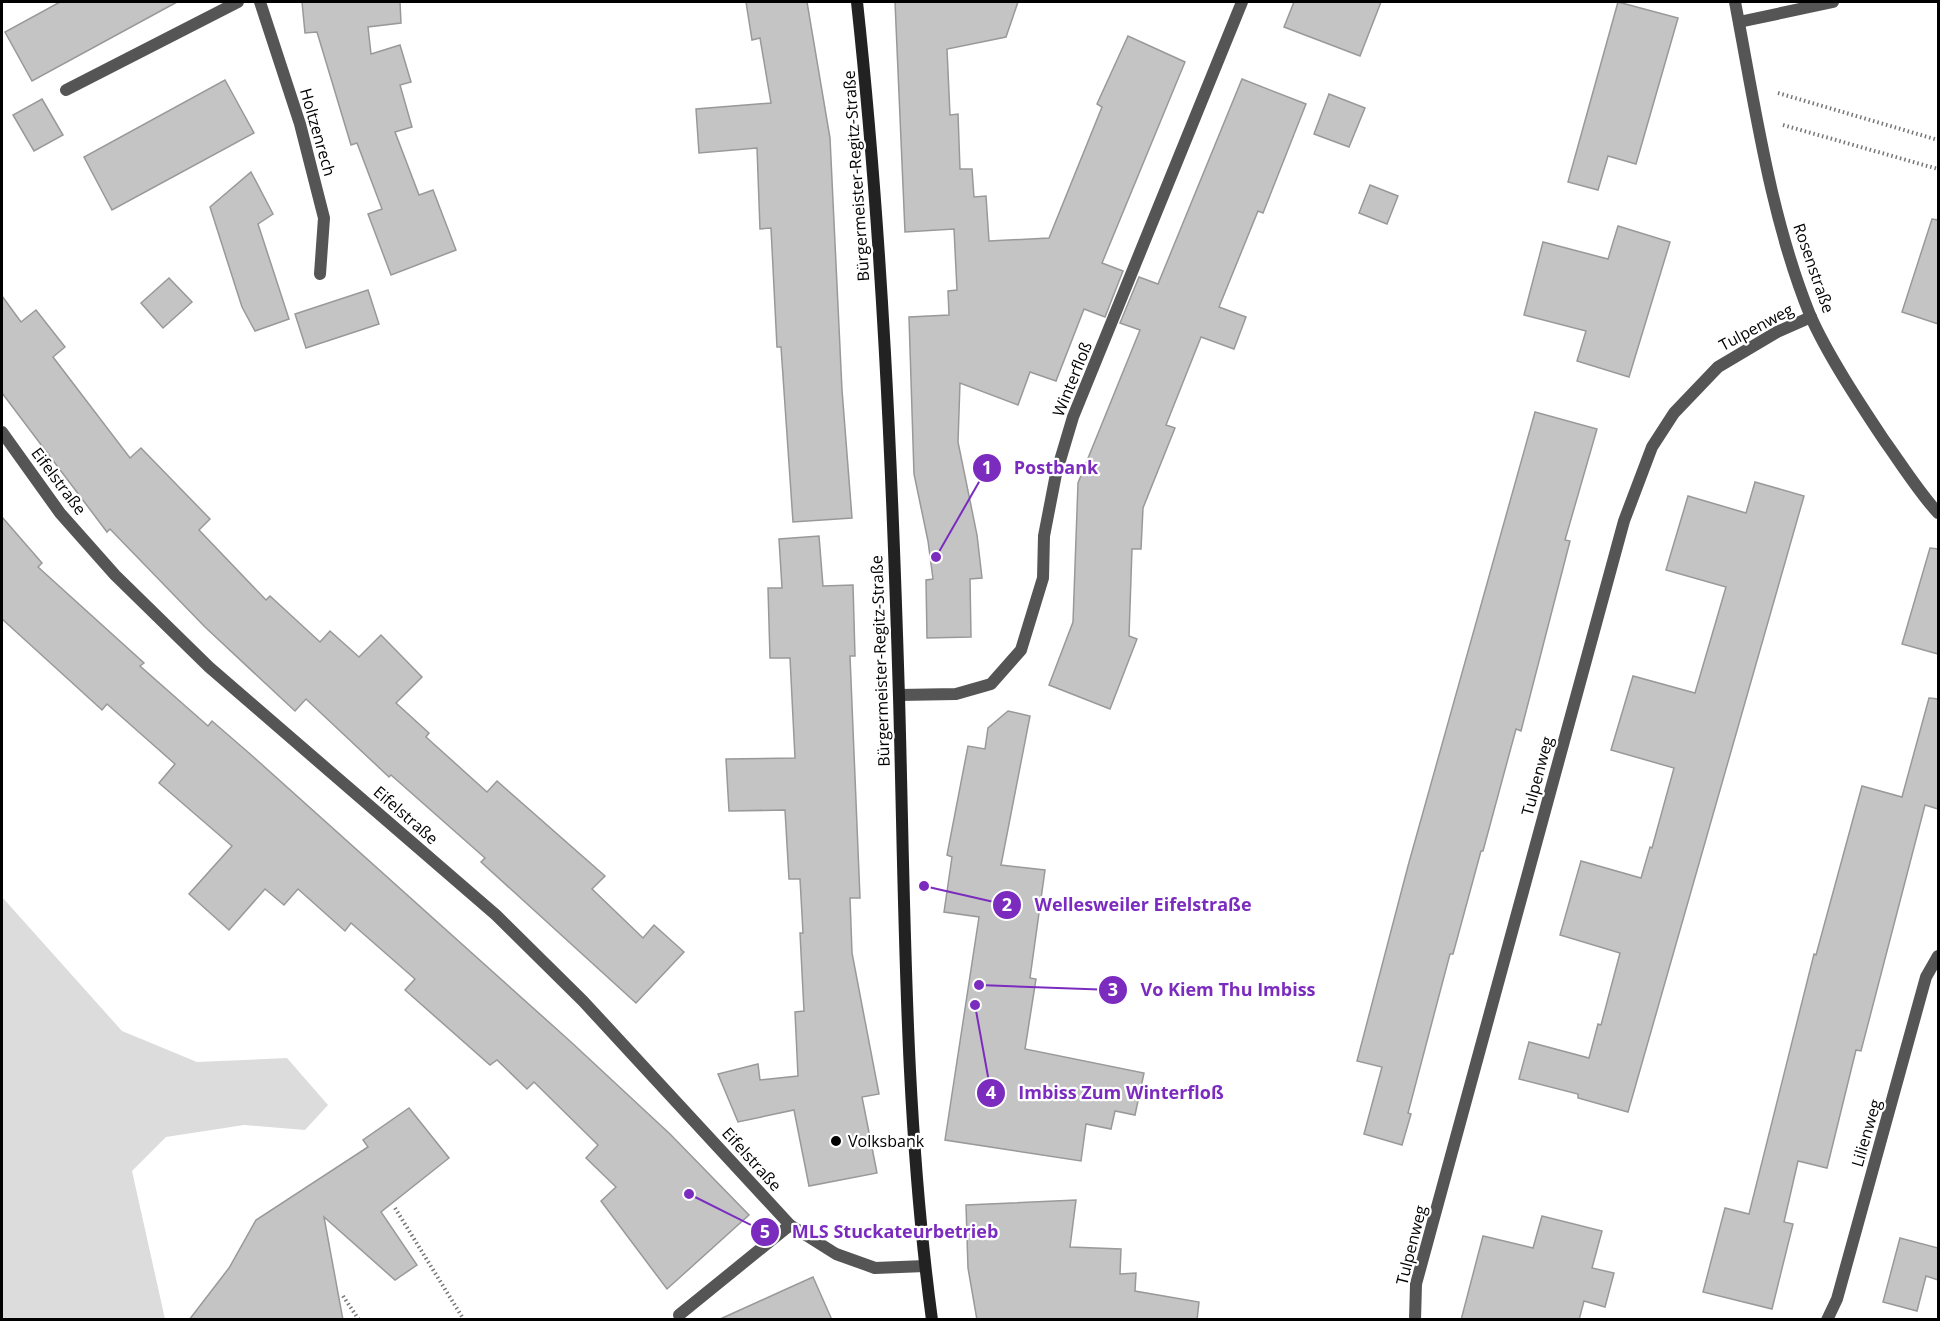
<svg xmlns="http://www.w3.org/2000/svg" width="1940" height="1321" font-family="'Open Sans',sans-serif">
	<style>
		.green { fill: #dcdcdc }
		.building { fill: #c4c4c4; stroke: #999; stroke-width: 1.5 }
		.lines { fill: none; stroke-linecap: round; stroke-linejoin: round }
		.path { stroke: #777; stroke-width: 4; stroke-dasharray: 1.5 3; stroke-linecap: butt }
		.lane { stroke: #555; stroke-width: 12 }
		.street { stroke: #555; stroke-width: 12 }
		.secondary { stroke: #222; stroke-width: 12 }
		.poi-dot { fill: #000; stroke: #fff; stroke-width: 2 }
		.labels { text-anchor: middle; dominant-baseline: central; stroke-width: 4.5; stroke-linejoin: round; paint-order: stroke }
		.street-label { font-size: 16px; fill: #000; stroke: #fff }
		.poi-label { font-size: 16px; fill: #000; stroke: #fff; text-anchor: start }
		.leader { fill: none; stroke: #7b2cbf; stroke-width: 2 }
		.callout-dot { fill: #7b2cbf; stroke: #fff; stroke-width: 2 }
		.mark-label { font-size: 18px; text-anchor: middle; font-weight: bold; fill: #fff }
		.callout-label { font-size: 18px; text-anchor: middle; font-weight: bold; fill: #7b2cbf; stroke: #fff; stroke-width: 4.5; stroke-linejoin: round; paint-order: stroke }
	</style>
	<rect width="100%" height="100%" fill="#fff"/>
	<polygon class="green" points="2,897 122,1031 197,1062 287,1058 328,1105 305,1130 244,1125 166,1137 132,1171 165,1319 2,1319"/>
	<g class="building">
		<polygon points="60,2 177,2 32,81 5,32"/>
		<polygon points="302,2 400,2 401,23 368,27 371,54 400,45 411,82 400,85 412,127 395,132 419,195 433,190 456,250 391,275 368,214 382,209 357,143 351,145 317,32 305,33"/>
		<polygon points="746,2 807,2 830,138 842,390 852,518 793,522 781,347 777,347 771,228 760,229 757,148 699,153 696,109 771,103 760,38 752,40"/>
		<polygon points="895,2 1018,2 1006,37 947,49 950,115 958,114 960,169 972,169 974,197 986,196 989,241 1049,238 1102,107 1097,104 1128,36 1185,62 1102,263 1123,271 1105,317 1084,309 1056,381 1030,372 1018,405 960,383 958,442 977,535 982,578 970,579 971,637 927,638 926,580 933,579 928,541 914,474 909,317 949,315 948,291 957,290 954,229 905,232"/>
		<polygon points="1294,2 1381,2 1360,56 1284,27"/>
		<polygon points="1618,2 1678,18 1636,164 1608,156 1598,190 1568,182"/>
		<polygon points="1242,79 1306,104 1263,213 1258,211 1219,307 1246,317 1234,349 1201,337 1166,425 1175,428 1143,508 1141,549 1132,549 1129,636 1137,639 1110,709 1049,685 1073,622 1078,483 1140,330 1120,323 1139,277 1158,284"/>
		<polygon points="225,80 254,133 112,210 84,157"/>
		<polygon points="1329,94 1365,108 1349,147 1314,134"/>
		<polygon points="42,99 63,135 34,151 13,115"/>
		<polygon points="251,172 273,214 258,224 289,319 255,331 242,307 210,207"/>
		<polygon points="1370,185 1398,196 1387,224 1359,213"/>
		<polygon points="1932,219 1938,220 1938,324 1902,312"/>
		<polygon points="1618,226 1670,242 1629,377 1577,361 1586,331 1524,315 1543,242 1608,259"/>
		<polygon points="169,278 192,302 163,328 141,303"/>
		<polygon points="368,290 379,324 306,348 295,314"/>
		<polygon points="2,296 21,322 36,310 65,347 53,357 130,458 141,448 210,519 199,530 266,600 270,596 320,642 330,631 359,657 381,635 422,677 396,703 429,733 426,737 487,792 497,781 605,876 592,889 643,938 654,925 684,952 636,1003 481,862 485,858 391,775 389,777 306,699 295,711 205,627 110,529 107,532 2,393"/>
		<polygon points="1535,412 1597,429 1565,540 1570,541 1521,731 1516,729 1483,851 1481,851 1453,954 1450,954 1408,1113 1411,1114 1402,1145 1364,1134 1382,1067 1357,1061 1408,866"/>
		<polygon points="1755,482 1804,496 1628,1112 1578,1098 1578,1094 1519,1079 1529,1042 1589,1058 1598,1024 1601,1025 1620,953 1560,935 1581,861 1641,878 1650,847 1652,848 1674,768 1611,750 1633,676 1695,693 1726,587 1666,570 1688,496 1746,513"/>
		<polygon points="2,517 42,563 38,567 144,663 140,666 208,726 212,721 249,753 571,1042 670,1134 749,1215 667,1289 601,1201 616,1187 586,1158 598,1145 534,1082 527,1089 497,1060 490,1065 405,990 415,979 351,923 345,931 298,889 284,905 265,889 229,930 189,894 232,846 159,783 175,764 107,704 102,710 2,619"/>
		<polygon points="819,536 823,586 853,585 855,656 850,656 860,898 850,898 852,953 879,1094 862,1097 877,1173 809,1186 794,1110 738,1122 718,1074 758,1064 760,1080 798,1076 795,1012 804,1011 800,933 803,933 800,879 789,879 785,810 729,811 726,759 795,758 790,658 770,658 768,588 782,588 779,539"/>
		<polygon points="1930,548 1938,549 1938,654 1902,644"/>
		<polygon points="1929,698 1938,699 1938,809 1925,805 1861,1051 1856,1050 1827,1168 1798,1161 1784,1222 1793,1224 1772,1309 1703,1292 1725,1208 1749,1214 1814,954 1816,955 1862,786 1902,797"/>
		<polygon points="1008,711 1030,716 1001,865 1045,870 1030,978 1036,979 1025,1049 1144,1073 1135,1115 1115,1111 1111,1129 1086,1124 1081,1161 945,1140 979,917 944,912 952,857 947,855 968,746 985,749 988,728"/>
		<polygon points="409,1108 449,1158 381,1212 417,1265 395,1280 324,1217 343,1320 189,1320 229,1268 256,1220 368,1147 363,1140"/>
		<polygon points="1076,1200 1070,1247 1121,1249 1120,1274 1136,1273 1135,1291 1199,1302 1197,1320 977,1320 968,1268 966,1205"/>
		<polygon points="1542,1216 1602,1231 1592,1268 1614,1273 1605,1307 1584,1301 1579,1320 1461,1320 1483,1236 1533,1248"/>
		<polygon points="1900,1238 1938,1248 1938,1280 1926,1276 1917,1311 1883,1302"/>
		<polygon points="813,1277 832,1320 718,1320 782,1291"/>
	</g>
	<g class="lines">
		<g class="path">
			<polyline points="1778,93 1938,140"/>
			<polyline points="1783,125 1938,169"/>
			<polyline points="395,1208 464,1320"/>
			<polyline points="343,1296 359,1320"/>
		</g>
		<g class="lane">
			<polyline points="66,90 238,2"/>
			<polyline points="679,1315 790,1225"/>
		</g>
		<g class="street">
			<polyline points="260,2 300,124 324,218 320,274"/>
			<path d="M1735,2C1755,106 1770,216 1810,315C1827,354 1860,404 1884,440C1902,465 1918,491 1938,513"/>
			<polyline points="1739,22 1833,2"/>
			<polyline points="2,432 60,513 115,575 209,667 496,915 583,1001 790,1225 836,1254 875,1268 925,1266"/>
			<polyline points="899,695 956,694 991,684 1021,650 1043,578 1044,536 1056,474 1073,417 1242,2"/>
			<polyline points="1415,1320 1416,1284 1624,521 1652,447 1674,413 1718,367 1777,332 1811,317"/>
			<polyline points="1827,1320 1837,1299 1926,977 1938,956"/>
		</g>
		<path class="secondary" d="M857,2C882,233 892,465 899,697C905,905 904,1113 932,1320"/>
	</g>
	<circle class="poi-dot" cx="836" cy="1141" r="6"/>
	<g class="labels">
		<g class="street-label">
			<text transform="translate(318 132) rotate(74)">Holtzenrech</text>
			<text transform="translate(856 176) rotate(-94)">Bürgermeister-Regitz-Straße</text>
			<text transform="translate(1814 268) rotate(71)">Rosenstraße</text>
			<text transform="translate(1756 327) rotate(-28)">Tulpenweg</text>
			<text transform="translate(1072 379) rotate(-68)">Winterfloß</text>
			<text transform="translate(59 481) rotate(53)">Eifelstraße</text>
			<text transform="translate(880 661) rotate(-92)">Bürgermeister-Regitz-Straße</text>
			<text transform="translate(1537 776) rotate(-75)">Tulpenweg</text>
			<text transform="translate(406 815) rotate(41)">Eifelstraße</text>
			<text transform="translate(1866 1133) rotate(-74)">Lilienweg</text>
			<text transform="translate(752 1159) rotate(48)">Eifelstraße</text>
			<text transform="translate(1411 1245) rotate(-76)">Tulpenweg</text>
		</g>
		<g class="poi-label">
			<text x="848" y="1141">Volksbank</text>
		</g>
	</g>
	<path class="leader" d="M936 557L987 468M924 886L1007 905M979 985L1113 990M975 1005L991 1093M689 1194L765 1232"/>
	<g class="callout-dot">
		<circle cx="936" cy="557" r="6"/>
		<circle cx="924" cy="886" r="6"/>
		<circle cx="979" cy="985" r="6"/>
		<circle cx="975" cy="1005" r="6"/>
		<circle cx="689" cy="1194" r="6"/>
		<circle cx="987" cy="468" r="15"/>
		<circle cx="1007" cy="905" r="15"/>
		<circle cx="1113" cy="990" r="15"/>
		<circle cx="991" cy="1093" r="15"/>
		<circle cx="765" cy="1232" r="15"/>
	</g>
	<g class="mark-label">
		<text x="987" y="474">1</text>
		<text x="1007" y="911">2</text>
		<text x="1113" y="996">3</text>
		<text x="991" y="1099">4</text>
		<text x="765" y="1238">5</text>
	</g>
	<g class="callout-label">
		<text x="1056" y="474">Postbank</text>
		<text x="1143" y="911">Wellesweiler Eifelstraße</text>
		<text x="1228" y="996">Vo Kiem Thu Imbiss</text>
		<text x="1121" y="1099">Imbiss Zum Winterfloß</text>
		<text x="895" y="1238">MLS Stuckateurbetrieb</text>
	</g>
	<rect width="1940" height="1321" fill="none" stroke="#000000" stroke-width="6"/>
</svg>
